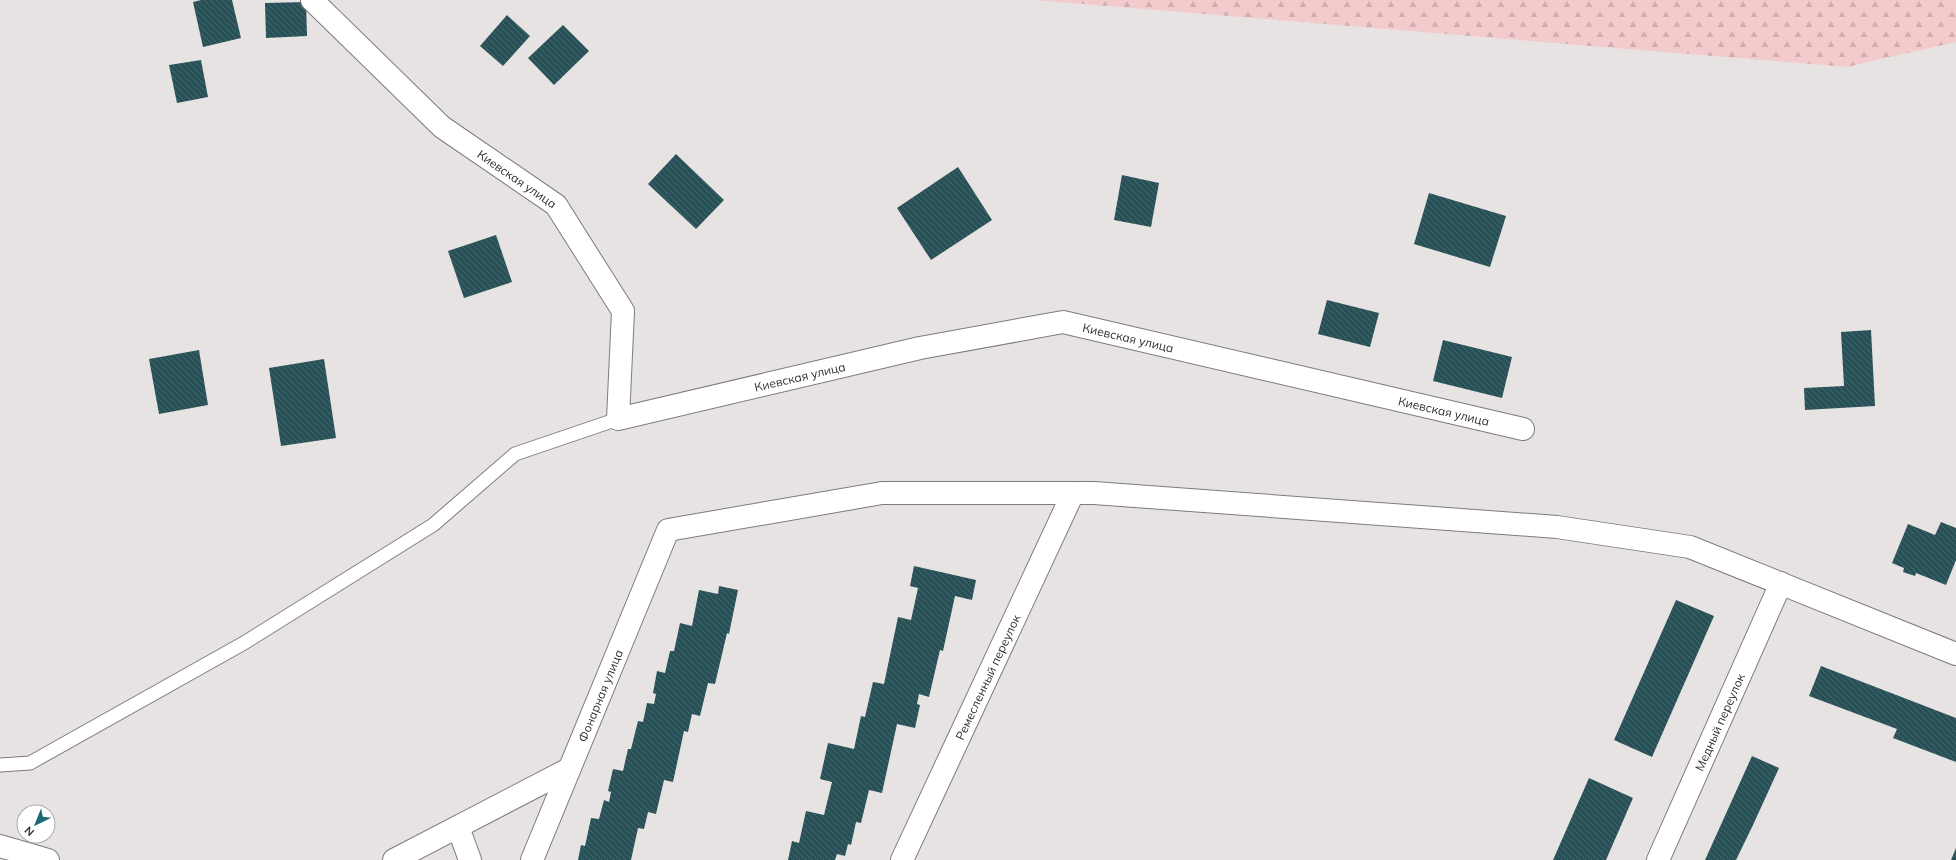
<svg xmlns="http://www.w3.org/2000/svg" width="1956" height="860" font-family="Mulish,sans-serif">
	<style>
		.forest { fill: url(#forest-firs) }
		.building { fill: url(#building-back-hatch) }
		.lines { fill: none; stroke-linecap: round; stroke-linejoin: round }
		.lane-casing { stroke: #7f7b7b; stroke-width: 15 }
		.street-casing { stroke: #7f7b7b; stroke-width: 24 }
		.lane { stroke: #fff; stroke-width: 13 }
		.street { stroke: #fff; stroke-width: 22 }
		.labels { text-anchor: middle; dominant-baseline: central; stroke-width: 4; stroke-linejoin: round; paint-order: stroke }
		.street-label { font-size: 12px; fill: #2f2d2d; stroke: #fff }
	</style>
	<defs>
		<pattern id="forest-firs" width="22" height="20" patternUnits="userSpaceOnUse"><rect width="22" height="20" fill="#f3cbcd"/><path d="M5 1l3.5 6h-7zM16 11l3.5 6h-7z" fill="#d1afb0"/></pattern>
		<pattern id="building-back-hatch" width="6" height="6" patternUnits="userSpaceOnUse"><rect width="6" height="6" fill="#275157"/><path d="M-1 5l2 2M0 0l6 6M5-1l2 2" fill="none" stroke="#46676c"/></pattern>
	</defs>
	<rect width="100%" height="100%" fill="#e7e3e3"/>
	<polygon class="forest" points="1034,0 1956,0 1956,42 1847,67"/>
	<g class="building">
		<polygon points="201,0 232,0 241,38 203,47 193,2"/>
		<polygon points="306,2 307,36 266,38 265,3"/>
		<polygon points="507,15 530,36 503,66 480,46"/>
		<polygon points="563,25 589,51 554,85 528,58"/>
		<polygon points="201,60 208,97 177,103 169,65"/>
		<polygon points="676,154 724,200 696,229 648,184"/>
		<polygon points="958,167 992,220 931,260 897,208"/>
		<polygon points="1122,175 1159,183 1151,227 1114,220"/>
		<polygon points="1429,193 1506,216 1490,267 1414,244"/>
		<polygon points="496,235 512,282 464,298 448,251"/>
		<polygon points="1327,300 1379,313 1370,347 1318,334"/>
		<polygon points="1871,330 1875,406 1805,410 1804,388 1844,386 1841,332"/>
		<polygon points="1443,340 1512,357 1502,398 1433,381"/>
		<polygon points="199,350 208,405 159,414 149,359"/>
		<polygon points="324,359 336,438 281,446 269,368"/>
		<polygon points="1941,522 1956,528 1956,560 1946,585 1916,573 1915,576 1903,572 1904,568 1892,563 1908,524 1935,535"/>
		<polygon points="914,566 976,580 972,600 955,596 943,651 940,650 929,697 919,694 917,704 920,705 915,728 897,724 882,793 869,790 861,823 856,822 851,845 848,844 845,856 837,854 835,860 788,860 792,841 799,843 806,811 824,815 832,782 820,779 828,743 854,749 861,716 865,717 873,682 884,684 898,617 911,620 918,588 910,586"/>
		<polygon points="719,586 738,590 729,634 727,633 715,684 708,683 700,716 692,714 688,732 684,731 673,782 664,780 656,814 648,812 644,829 638,828 631,860 578,860 581,845 585,846 591,818 599,819 604,800 609,802 611,792 608,791 613,769 623,771 628,749 631,749 638,721 643,722 647,703 654,704 656,694 653,693 657,671 665,673 670,651 674,651 680,623 692,626 699,590 718,594"/>
		<polygon points="1676,600 1714,616 1652,757 1614,740"/>
		<polygon points="1821,666 1956,718 1956,762 1893,738 1897,729 1809,696"/>
		<polygon points="1752,756 1779,768 1753,825 1736,860 1705,860"/>
		<polygon points="1589,778 1633,798 1606,860 1553,860"/>
		<polygon points="1956,848 1956,860 1951,860"/>
	</g>
	<g class="lines">
		<g class="lane-casing">
			<polyline id="lane" points="0,765 30,763 244,643 433,525 515,454 618,419"/>
		</g>
		<g class="street-casing">
			<g id="street">
				<path id="s1" d="M312,0L442,127L556,205L623,311L618,419L920,348L1063,322L1523,429"/>
				<polyline points="458,827 470,860"/>
				<polyline points="0,846 48,860"/>
				<polyline points="394,860 569,769"/>
				<path id="s2" d="M532,860L668,530L882,493H1094L1557,527L1690,547L1956,654"/>
				<path id="s3" d="M902,860L1073,493"/>
				<path id="s4" d="M1658,860L1781,583"/>
			</g>
		</g>
		<use href="#lane" class="lane"/>
		<use href="#street" class="street"/>
	</g>
	<g class="labels">
		<g class="street-label">
			<text stroke="none"><textPath href="#s1" startOffset="273">Киевская улица</textPath></text>
			<text stroke="none"><textPath href="#s1" startOffset="1076">Киевская улица</textPath></text>
			<text stroke="none"><textPath href="#s1" startOffset="740">Киевская улица</textPath></text>
			<text stroke="none"><textPath href="#s1" startOffset="1400">Киевская улица</textPath></text>
			<text stroke="none"><textPath href="#s3" startOffset="202">Ремесленный переулок</textPath></text>
			<text stroke="none"><textPath href="#s2" startOffset="178">Фонарная улица</textPath></text>
			<text stroke="none"><textPath href="#s4" startOffset="151">Медный переулок</textPath></text>
		</g>
	</g>
	<g transform="translate(36 824) rotate(223)"><circle r="19" fill="#ffffff" stroke="#acabab"/>
	<path d="M0-3L7 15L0 10L-7 15Z" fill="#1d6871"/>
	<text y="-6" font-size="11" font-weight="bold" text-anchor="middle" fill="#2f2d2d">N</text>
	</g>
</svg>
